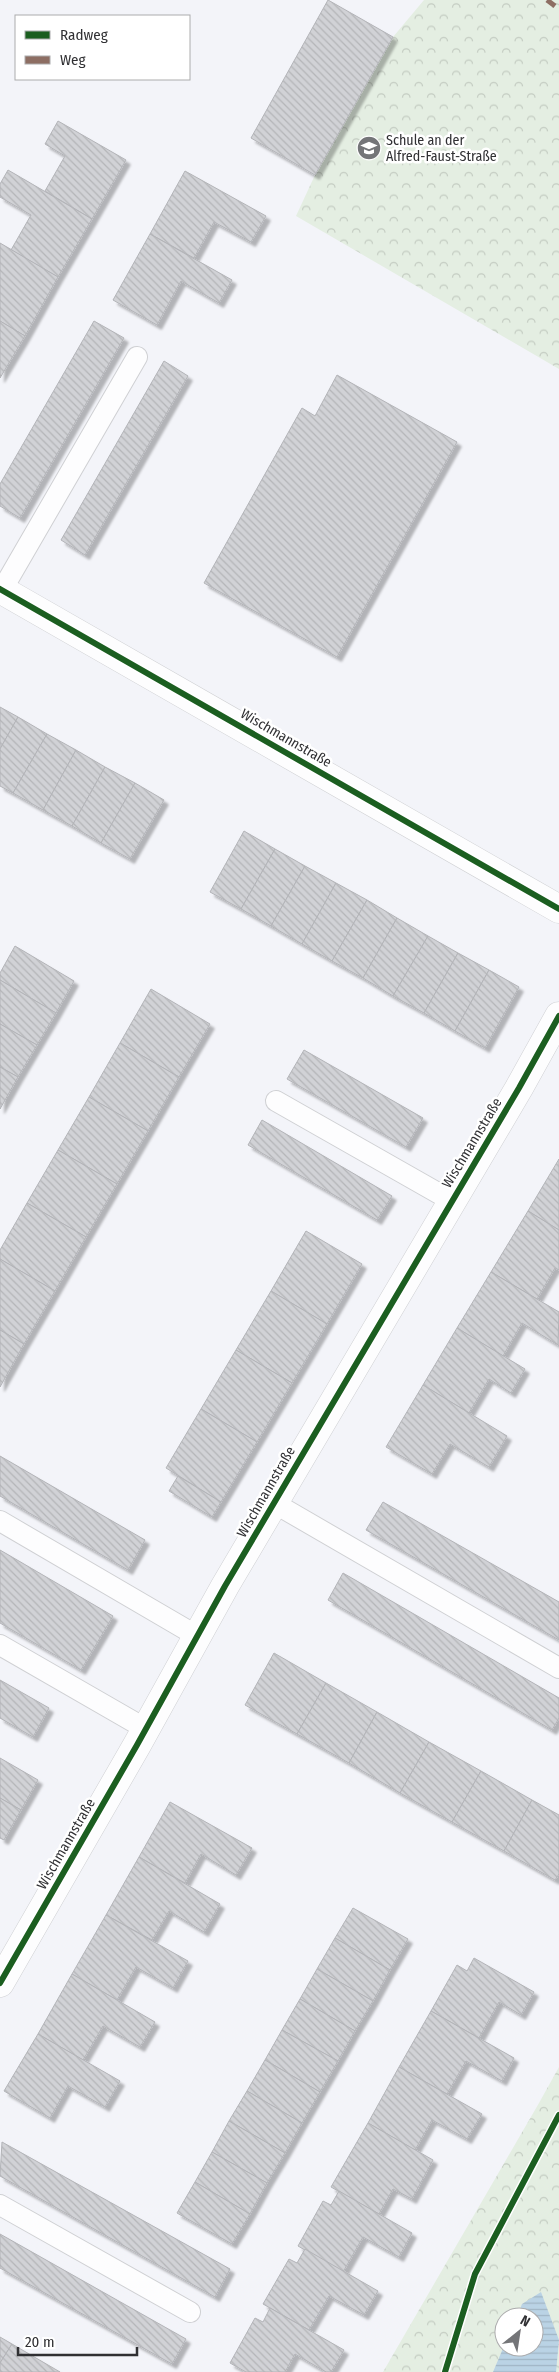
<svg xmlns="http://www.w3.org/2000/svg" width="559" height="2372" font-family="'Fira Sans Condensed',sans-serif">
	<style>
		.park { fill: url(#park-crowns); fill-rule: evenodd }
		.water { fill: url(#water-rules) }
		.building { fill: url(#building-back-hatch); stroke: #b3b4b8; filter: url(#shadow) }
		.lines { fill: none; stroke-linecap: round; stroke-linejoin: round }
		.lane-casing { stroke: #cfd0d3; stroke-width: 22 }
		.street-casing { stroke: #cfd0d3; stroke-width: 29 }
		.lane { stroke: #fdfdfe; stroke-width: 20 }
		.street { stroke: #fdfdfe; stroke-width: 28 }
		.quiet { stroke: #8d6e63; stroke-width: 5; stroke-dasharray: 10 5; stroke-linecap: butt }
		.cycleway-casing { stroke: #fff; stroke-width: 9 }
		.cycleway { stroke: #1b5e20; stroke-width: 6 }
		.labels { text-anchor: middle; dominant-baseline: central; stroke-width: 5; stroke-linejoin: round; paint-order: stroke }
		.poi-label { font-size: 14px; fill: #303033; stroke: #fff; text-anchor: start }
		.street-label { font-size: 14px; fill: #303033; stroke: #fff }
	</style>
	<defs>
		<pattern id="park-crowns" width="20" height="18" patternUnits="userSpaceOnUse" patternTransform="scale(1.25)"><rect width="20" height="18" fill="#e4eee2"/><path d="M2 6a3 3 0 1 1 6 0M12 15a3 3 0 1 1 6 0" fill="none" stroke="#c4ccc2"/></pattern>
		<pattern id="water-rules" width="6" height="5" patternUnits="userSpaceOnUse" patternTransform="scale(1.25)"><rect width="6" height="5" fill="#bad3e5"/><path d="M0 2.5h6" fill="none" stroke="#a0b5c5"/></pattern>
		<pattern id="building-back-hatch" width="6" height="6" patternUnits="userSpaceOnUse" patternTransform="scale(1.25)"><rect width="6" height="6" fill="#d1d2d6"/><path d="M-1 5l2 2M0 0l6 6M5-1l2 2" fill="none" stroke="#b4b5b8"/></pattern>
		<filter id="shadow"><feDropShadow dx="4.5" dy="4.5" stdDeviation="1" flood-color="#0004"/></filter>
	</defs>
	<rect width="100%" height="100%" fill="#f3f4f9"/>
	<g class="park">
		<polygon points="424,0 559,0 559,369 296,216 315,175 393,37"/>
		<path d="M559,2067V2372H383L539,2103ZM504,2317H534V2347H504Z"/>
	</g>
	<polygon class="water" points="541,2292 559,2340 556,2372 493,2372 504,2346 534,2347 534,2317 517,2317 522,2304"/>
	<g class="building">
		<polygon points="328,0 393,37 315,175 251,138"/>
		<polygon points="58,121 126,160 92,219 45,191 65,156 45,144"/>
		<polygon points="8,170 92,219 58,277 11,250 31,215 0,197 0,184"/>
		<polygon points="185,171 266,216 251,242 214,222 194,258 150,234"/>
		<polygon points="150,234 232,280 219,303 181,281 157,325 113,300"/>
		<polygon points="0,243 58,277 25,336 0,321"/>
		<polygon points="0,321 25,336 0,378"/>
		<polygon points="94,321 124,338 20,518 0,506 0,484"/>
		<polygon points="164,361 188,376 85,555 61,540"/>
		<polygon points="337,375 457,442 337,657 204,583 302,408 315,416"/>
		<polygon points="0,707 18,717 0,749"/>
		<polygon points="18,717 47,734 13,793 0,786 0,749"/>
		<polygon points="47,734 76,750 43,810 13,793"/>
		<polygon points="76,750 105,767 72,826 43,810"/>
		<polygon points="105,767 135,783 101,843 72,826"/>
		<polygon points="135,783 164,800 130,859 101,843"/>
		<polygon points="244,831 275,849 241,909 210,892"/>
		<polygon points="275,849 305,866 271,926 241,909"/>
		<polygon points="305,866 336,883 302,944 271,926"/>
		<polygon points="336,883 367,900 332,961 302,944"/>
		<polygon points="367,900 397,918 363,978 332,961"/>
		<polygon points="397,918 428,936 393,996 363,978"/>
		<polygon points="428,936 458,953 424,1013 393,996"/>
		<polygon points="15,946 74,981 56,1013 0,980 0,973"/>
		<polygon points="458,953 489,970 455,1031 424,1013"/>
		<polygon points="489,970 519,987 485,1048 455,1031"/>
		<polygon points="0,980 56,1013 37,1045 0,1024"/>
		<polygon points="151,989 210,1024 179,1077 120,1043"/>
		<polygon points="0,1024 37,1045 18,1077 0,1067"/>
		<polygon points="120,1043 179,1077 148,1131 89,1097"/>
		<polygon points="304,1050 423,1118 406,1147 287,1079"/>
		<polygon points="0,1067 18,1077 0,1109"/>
		<polygon points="89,1097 148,1131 117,1184 58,1150"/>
		<polygon points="262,1120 392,1196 377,1220 248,1145"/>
		<polygon points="58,1150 117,1184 86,1237 27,1203"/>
		<polygon points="559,1159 559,1230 528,1211"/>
		<polygon points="27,1203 86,1237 55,1291 0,1259 0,1250"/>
		<polygon points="528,1211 559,1230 559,1270 555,1268 537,1299 491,1272"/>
		<polygon points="306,1231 362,1264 327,1324 271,1291"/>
		<polygon points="0,1259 55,1291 24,1344 0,1330"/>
		<polygon points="491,1272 559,1312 558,1345 522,1323 503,1356 457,1328"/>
		<polygon points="271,1291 327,1324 292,1383 236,1350"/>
		<polygon points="457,1328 525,1369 511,1393 489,1379 469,1413 423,1385"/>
		<polygon points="0,1330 24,1344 0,1387"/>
		<polygon points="236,1350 292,1383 257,1442 201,1409"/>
		<polygon points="423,1385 507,1436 489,1467 450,1444 432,1474 386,1447"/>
		<polygon points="201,1409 257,1442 221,1502 166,1468"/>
		<polygon points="0,1456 145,1540 128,1570 0,1496"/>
		<polygon points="178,1476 221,1502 212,1517 169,1491"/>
		<polygon points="383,1502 559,1602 559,1640 366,1530"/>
		<polygon points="0,1550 113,1616 81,1670 0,1623"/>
		<polygon points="343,1573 559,1698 559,1718 552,1730 328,1600"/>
		<polygon points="274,1653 326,1683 297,1734 245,1705"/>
		<polygon points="0,1680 49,1708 33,1737 0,1718"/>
		<polygon points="326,1683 377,1712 349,1763 297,1734"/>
		<polygon points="377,1712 429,1742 400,1793 349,1763"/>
		<polygon points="429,1742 481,1771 452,1822 400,1793"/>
		<polygon points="0,1758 38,1780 21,1810 0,1798"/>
		<polygon points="481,1771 532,1800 504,1851 452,1822"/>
		<polygon points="0,1798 21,1810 4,1840 0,1838"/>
		<polygon points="532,1800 559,1815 559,1874 555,1880 504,1851"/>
		<polygon points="170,1802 252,1848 236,1875 201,1854 185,1883 139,1857"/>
		<polygon points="139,1857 220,1904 204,1932 169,1911 152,1940 106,1915"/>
		<polygon points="353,1908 408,1939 390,1970 335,1938"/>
		<polygon points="106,1915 188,1961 173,1988 136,1967 117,2000 72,1974"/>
		<polygon points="335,1938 390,1970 373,2001 317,1969"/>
		<polygon points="474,1958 534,1992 521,2015 499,2002 479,2038 431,2011 457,1965 467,1971"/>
		<polygon points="317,1969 373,2001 355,2031 300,1999"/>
		<polygon points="72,1974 155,2022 140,2047 103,2026 83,2060 38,2034"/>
		<polygon points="300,1999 355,2031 338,2061 282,2030"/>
		<polygon points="431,2011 514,2058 502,2081 466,2061 447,2094 399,2067"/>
		<polygon points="282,2030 338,2061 320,2092 265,2060"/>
		<polygon points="38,2034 120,2081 105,2107 68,2086 50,2118 4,2091"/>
		<polygon points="265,2060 320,2092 302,2123 247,2091"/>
		<polygon points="399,2067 482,2114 467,2139 432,2120 415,2150 368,2123"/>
		<polygon points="247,2091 302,2123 285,2153 229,2121"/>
		<polygon points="229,2121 285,2153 267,2183 212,2152"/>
		<polygon points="368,2123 433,2160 412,2199 393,2189 379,2214 331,2187"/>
		<polygon points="2,2142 230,2269 215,2297 0,2176"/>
		<polygon points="212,2152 267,2183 250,2214 195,2182"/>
		<polygon points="195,2182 250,2214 232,2244 177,2213"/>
		<polygon points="339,2191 412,2233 399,2257 363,2237 343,2272 298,2246 323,2201 331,2205"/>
		<polygon points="0,2234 186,2339 172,2364 0,2268"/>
		<polygon points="305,2249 378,2291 364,2315 329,2296 309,2330 263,2304 289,2259 297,2263"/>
		<polygon points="270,2308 344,2350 331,2372 326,2372 295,2354 285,2372 246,2372 230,2363 255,2318 263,2322"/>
		<polygon points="0,2337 12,2344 0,2363"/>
		<polygon points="12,2344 60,2372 0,2372 0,2363"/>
	</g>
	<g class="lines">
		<g class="lane-casing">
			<g id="lane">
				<polyline points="2,590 137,357"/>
				<polyline points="276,1101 452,1201"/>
				<polyline points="274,1503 559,1668"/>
				<polyline points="0,1521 197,1636"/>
				<polyline points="0,1645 146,1729"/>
				<polyline points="0,2205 190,2312"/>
			</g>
		</g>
		<g class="street-casing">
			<g id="street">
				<polyline points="0,589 559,909"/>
				<polyline points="0,1983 137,1745 225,1586 519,1088 559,1016"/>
			</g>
		</g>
		<use href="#lane" class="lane"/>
		<use href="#street" class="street"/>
		<polyline class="quiet" points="547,0 559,9"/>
		<g class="cycleway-casing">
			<g id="cycleway">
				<polyline points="0,589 559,909"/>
				<polyline points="0,1983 137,1745 225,1586 519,1088 559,1016"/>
				<polyline points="445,2372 475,2274 559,2115"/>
			</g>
		</g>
		<use href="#cycleway" class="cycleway"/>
	</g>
	<defs>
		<g id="school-disc" transform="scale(1.25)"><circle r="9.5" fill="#747578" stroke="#fff"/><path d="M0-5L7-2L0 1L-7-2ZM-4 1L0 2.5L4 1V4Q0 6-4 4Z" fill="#fff"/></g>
	</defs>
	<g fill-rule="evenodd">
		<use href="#school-disc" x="369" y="148"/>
	</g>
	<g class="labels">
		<g class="poi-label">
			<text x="386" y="140">Schule an der<tspan x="386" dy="16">Alfred-Faust-Straße</tspan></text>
		</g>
		<g class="street-label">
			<text transform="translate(286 738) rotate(30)">Wischmannstraße</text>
			<text transform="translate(472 1143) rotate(-59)">Wischmannstraße</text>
			<text transform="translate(266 1492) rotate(-60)">Wischmannstraße</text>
			<text transform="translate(66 1844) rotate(-60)">Wischmannstraße</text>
		</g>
	</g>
	<rect x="15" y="15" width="175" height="65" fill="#ffffff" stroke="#acacad"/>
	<rect x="25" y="31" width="25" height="8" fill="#1b5e20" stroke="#acacad"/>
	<text x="60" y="40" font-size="15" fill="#303033">Radweg</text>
	<rect x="25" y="56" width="25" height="8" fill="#8d6e63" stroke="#acacad"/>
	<text x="60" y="65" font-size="15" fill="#303033">Weg</text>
	<g transform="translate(519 2332) rotate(30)"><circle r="24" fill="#ffffff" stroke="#acacad"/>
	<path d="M0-4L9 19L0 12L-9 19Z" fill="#747578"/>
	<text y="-8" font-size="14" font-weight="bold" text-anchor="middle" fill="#303033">N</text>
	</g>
	<path d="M18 2347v8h119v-8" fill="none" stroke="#303033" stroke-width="2.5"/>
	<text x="25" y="2347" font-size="15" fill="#303033" stroke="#ffffff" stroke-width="4" paint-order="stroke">20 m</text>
</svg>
